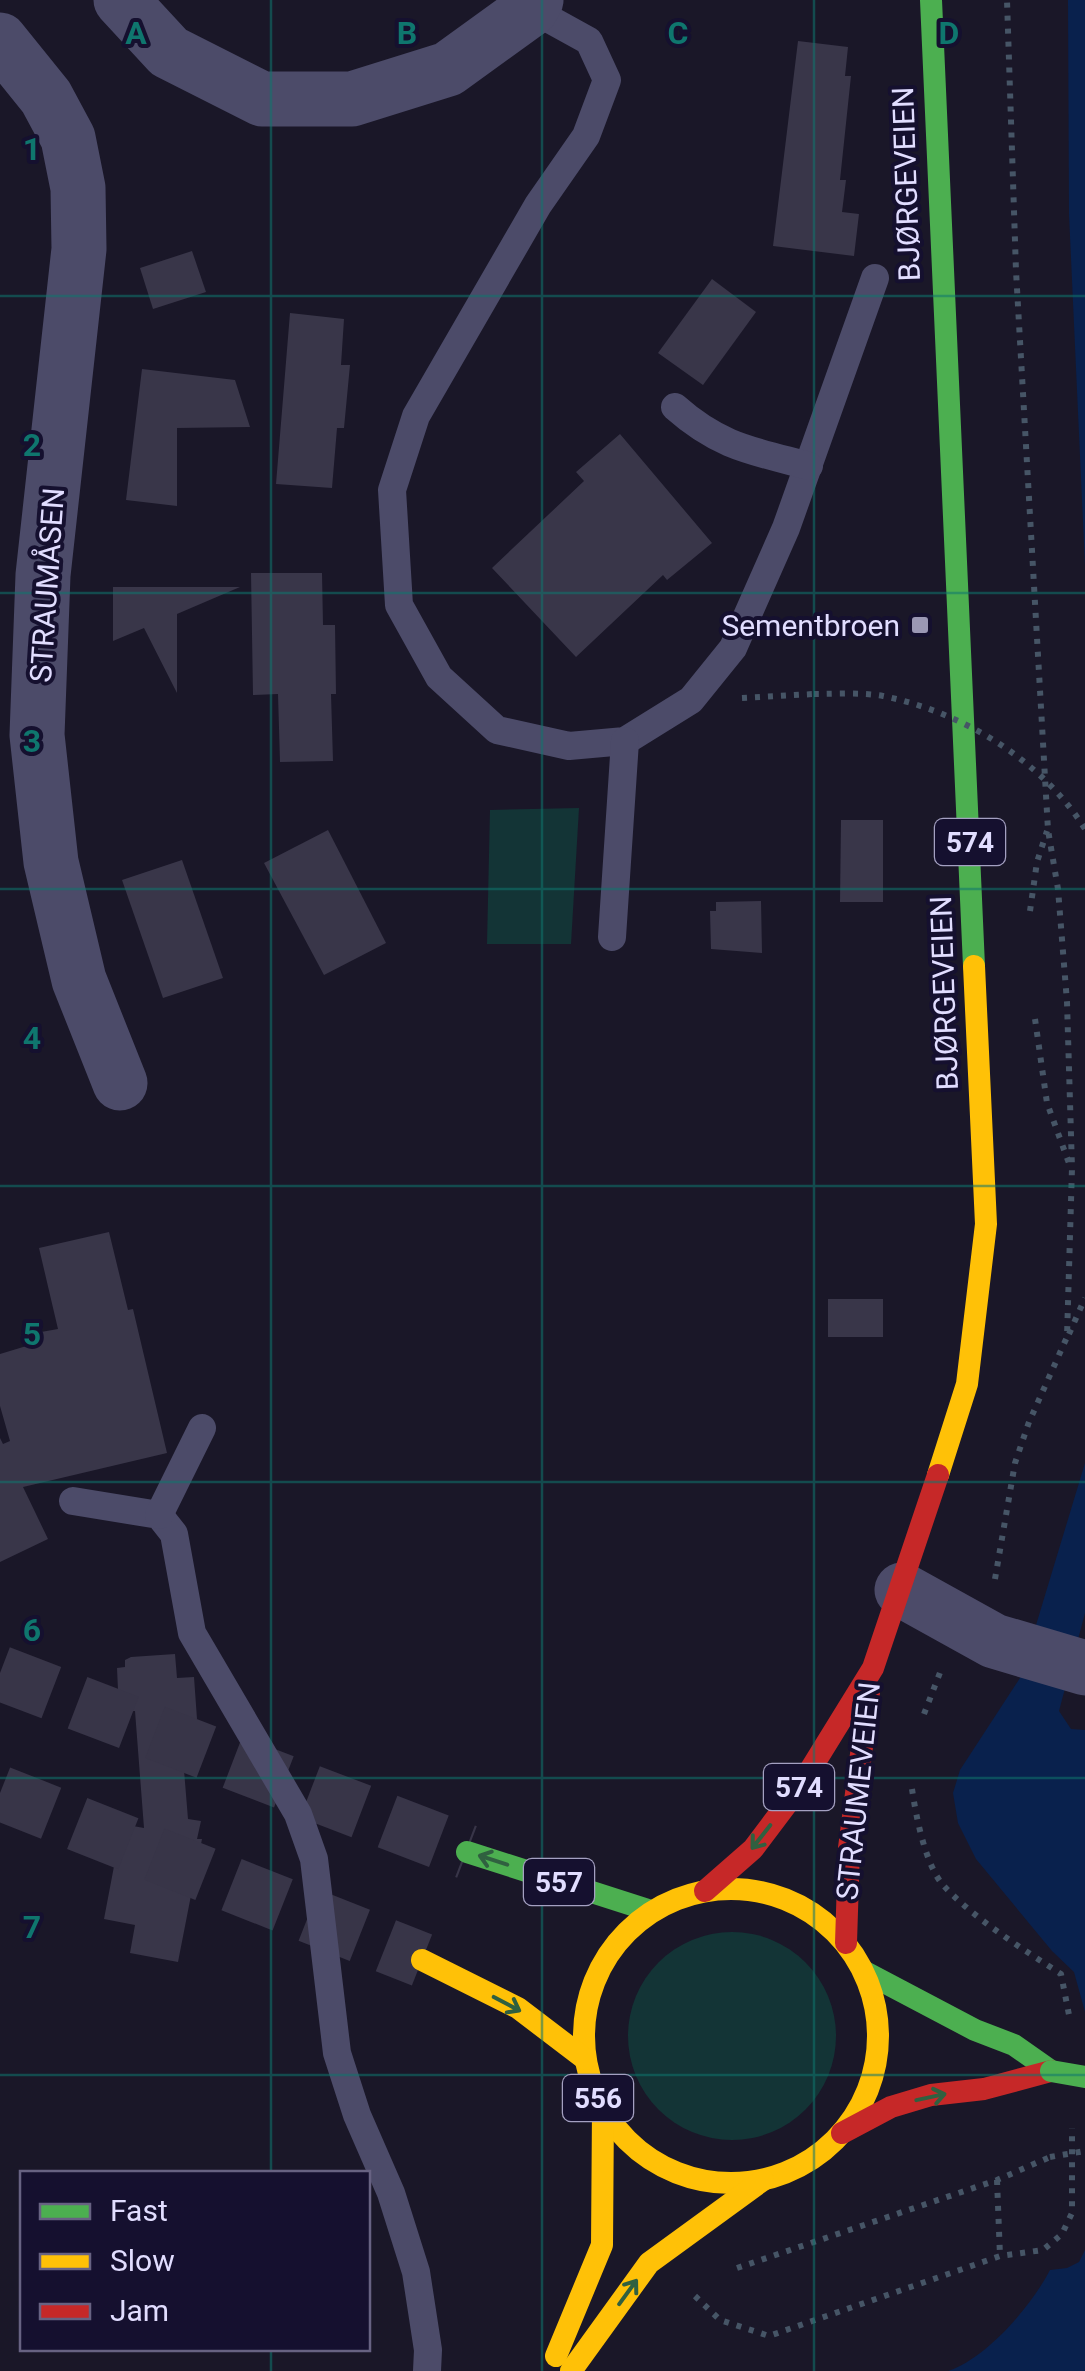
<svg xmlns="http://www.w3.org/2000/svg" width="1085" height="2371" font-family="Roboto,sans-serif">
	<style>
		.green { fill: #133436 }
		.water { fill: #09214d }
		.building { fill: #393649 }
		.lines { fill: none; stroke-linecap: round; stroke-linejoin: round }
		.primary-tunnel { stroke: #383548; stroke-width: 55; stroke-dasharray: 55 28; stroke-linecap: butt }
		.path { stroke: #465566; stroke-width: 6; stroke-dasharray: 5 8; stroke-linecap: butt }
		.lane { stroke: #4c4b69; stroke-width: 28 }
		.street { stroke: #4c4b69; stroke-width: 55 }
		.fast { stroke: #4caf50; stroke-width: 22 }
		.slow { stroke: #ffc107; stroke-width: 22 }
		.jam { stroke: #c62828; stroke-width: 22 }
		.path-bridge { stroke: #465566; stroke-width: 6; stroke-dasharray: 5 8; stroke-linecap: butt }
		.fast-bridge { stroke: #4caf50; stroke-width: 22 }
		.oneway { stroke: #306040 }
		.grid { fill: none; stroke: #0f766e; stroke-width: 2.5; stroke-opacity: 0.55 }
		.poi-dot { fill: #9b98b4; stroke: #15102f; stroke-width: 4 }
		.labels { text-anchor: middle; dominant-baseline: central; stroke-width: 8; stroke-linejoin: round; paint-order: stroke }
		.shield { fill: #15102f; stroke: #a4a0c1; stroke-width: 2.5 }
		.shield-label { font-size: 28px; font-weight: bold; fill: #e1ddff }
		.street-label { font-size: 30px; fill: #e1ddff; stroke: #15102f }
		.poi-label { font-size: 30px; fill: #e1ddff; stroke: #15102f; text-anchor: end }
		.grid-label { font-size: 32px; text-anchor: middle; font-weight: bold; fill: #0f766e; stroke: #15102f; stroke-width: 8; stroke-linejoin: round; paint-order: stroke }
	</style>
	<rect width="100%" height="100%" fill="#1a1728"/>
	<g class="green">
		<polygon points="579,808 571,944 487,944 490,810"/>
		<circle cx="732" cy="2036" r="104"/>
	</g>
	<g class="water">
		<polygon points="1068,0 1085,0 1085,566 1069,214"/>
		<polygon points="1085,1463 1085,1613 1059,1711 1071,1729 1085,1730 1085,2012 1074,1972 1052,1951 976,1859 958,1823 953,1793 960,1770 1020,1678"/>
		<path d="M1085,2250V2371H948C987,2358 1032,2305 1050,2270L1067,2268L1079,2262Z"/>
	</g>
	<g class="building">
		<polygon points="798,41 848,47 845,76 851,76 840,180 846,180 842,212 859,214 854,256 773,246"/>
		<polygon points="192,251 206,292 153,309 140,268"/>
		<polygon points="712,279 756,312 703,385 658,353"/>
		<polygon points="290,313 344,319 341,365 350,365 344,428 337,428 332,488 276,484"/>
		<polygon points="142,369 235,380 250,427 177,428 177,506 126,500"/>
		<polygon points="620,434 712,543 667,580 663,575 576,657 492,568 584,481 576,472"/>
		<polygon points="251,573 322,573 323,625 335,625 336,694 331,694 333,761 280,762 278,694 253,695"/>
		<polygon points="113,587 240,587 177,614 177,693 144,628 113,641"/>
		<polygon points="841,820 883,820 883,902 840,902"/>
		<polygon points="328,830 386,943 324,975 264,863"/>
		<polygon points="182,860 223,978 163,998 122,880"/>
		<polygon points="761,901 762,953 711,949 710,911 716,911 716,902"/>
		<polygon points="109,1232 128,1310 133,1309 167,1453 23,1487 48,1539 0,1562 0,1438 3,1444 10,1441 0,1406 0,1354 43,1341 41,1332 58,1329 39,1248"/>
		<rect x="828" y="1299" width="55" height="38"/>
		<polygon points="175,1654 177,1678 194,1677 197,1719 180,1721 188,1819 201,1821 197,1839 202,1839 178,1962 130,1953 135,1925 104,1919 122,1824 144,1828 135,1711 119,1712 117,1668 125,1667 125,1660 131,1657"/>
	</g>
	<g class="lines">
		<g class="primary-tunnel">
			<polyline points="0,1673 467,1852"/>
			<polyline points="0,1793 422,1960"/>
		</g>
		<g class="path">
			<polyline points="742,698 814,694"/>
			<polyline points="1030,911 1037,862 1047,831"/>
			<polyline points="1035,1019 1047,1103 1070,1166"/>
			<polyline points="1069,1334 1085,1298"/>
			<polyline points="995,1579 1015,1463 1029,1422 1067,1337 1072,1168 1067,1002 1058,889 1048,830 1016,271 1007,0"/>
			<polyline points="924,1714 941,1670"/>
			<path d="M912,1789C916,1816 925,1864 943,1885C973,1918 1024,1950 1061,1974L1070,2020"/>
			<polyline points="997,2180 1000,2256"/>
			<polyline points="737,2268 997,2180 1050,2157"/>
			<polyline points="695,2296 720,2320 769,2336 1000,2256 1043,2250 1062,2234 1072,2213 1072,2128"/>
		</g>
		<g class="lane">
			<polyline points="531,9 589,41 607,80 586,136 538,205 416,416 392,490 399,605 439,677 497,730 569,746 625,741 691,700 733,648 786,528 875,278"/>
			<path d="M675,407C720,447 753,451 809,466"/>
			<polyline points="612,937 625,741"/>
			<polyline points="73,1501 159,1515 174,1534 192,1633 298,1814 314,1859 337,2053 357,2115 391,2193 416,2272 428,2350 427,2371"/>
			<polyline points="159,1515 202,1428"/>
		</g>
		<g class="street">
			<polyline points="121,0 169,52 262,99 352,99 448,69 531,9 536,0"/>
			<polyline points="0,40 46,97 68,138 78,188 79,249 43,575 37,735 51,862 79,980 120,1083"/>
			<polyline points="902,1590 994,1641 1085,1668"/>
		</g>
		<g class="fast">
			<polyline points="931,0 974,966"/>
			<polyline points="467,1852 651,1911"/>
			<polyline points="865,1972 975,2030 1014,2045 1051,2071"/>
		</g>
		<g class="slow">
			<polyline points="938,1475 967,1384 986,1224 974,966"/>
			<circle cx="731" cy="2036" r="147"/>
			<polyline points="422,1960 518,2008 585,2059"/>
			<polyline points="556,2356 602,2245 603,2108"/>
			<polyline points="571,2371 649,2263 763,2180"/>
		</g>
		<g class="jam">
			<polyline points="705,1891 753,1849 799,1788 873,1668 938,1475"/>
			<polyline points="846,1943 849,1848 869,1692"/>
			<polyline points="842,2133 891,2107 931,2095 984,2089 1051,2071"/>
		</g>
		<g class="path-bridge">
			<path d="M814,694C836,694 861,692 883,696C962,712 1042,760 1085,829"/>
			<polyline points="1050,2157 1085,2151"/>
		</g>
		<polyline class="fast-bridge" points="1051,2071 1085,2077"/>
	</g>
	<defs><path id="oneway-shaft" d="M-6 0H5M1.5-3L5.5 0L1.5 3" fill="none" stroke-width="1.6" stroke-linecap="round" stroke-linejoin="round" transform="scale(2.5)"/></defs>
	<g class="oneway">
		<use href="#oneway-shaft" transform="translate(761 1837) rotate(128)"/>
		<use href="#oneway-shaft" transform="translate(493 1860) rotate(-162)"/>
		<use href="#oneway-shaft" transform="translate(507 2004) rotate(28)"/>
		<use href="#oneway-shaft" transform="translate(931 2097) rotate(-12)"/>
		<use href="#oneway-shaft" transform="translate(628 2292) rotate(-54)"/>
	</g>
	<path class="grid" d="M271,0V2174M542,0V2371M814,0V2371M0,296H1085M0,593H1085M0,889H1085M0,1186H1085M0,1482H1085M0,1778H1085M0,2075H1085M271,2348V2371"/>
	<rect class="poi-dot" x="910" y="615" width="20" height="20" rx="5"/>
	<g class="labels">
		<g class="shield">
			<rect x="935" y="819" width="70" height="46" rx="8"/>
			<rect x="764" y="1764" width="70" height="46" rx="8"/>
			<rect x="524" y="1859" width="70" height="46" rx="8"/>
			<rect x="563" y="2075" width="70" height="46" rx="8"/>
		</g>
		<g class="shield-label">
			<text x="970" y="842">574</text>
			<text x="799" y="1787">574</text>
			<text x="559" y="1882">557</text>
			<text x="598" y="2098">556</text>
		</g>
		<g class="street-label">
			<text transform="translate(906 184) rotate(-92)">BJØRGEVEIEN</text>
			<text transform="translate(47 585) rotate(-86)">STRAUMÅSEN</text>
			<text transform="translate(944 993) rotate(-92)">BJØRGEVEIEN</text>
			<text transform="translate(858 1791) rotate(-84)">STRAUMEVEIEN</text>
		</g>
		<g class="poi-label">
			<text x="900" y="625">Sementbroen</text>
		</g>
	</g>
	<g class="grid-label">
		<text x="136" y="44">A</text>
		<text x="407" y="44">B</text>
		<text x="678" y="44">C</text>
		<text x="949" y="44">D</text>
		<text x="32" y="160">1</text>
		<text x="32" y="456">2</text>
		<text x="32" y="752">3</text>
		<text x="32" y="1049">4</text>
		<text x="32" y="1345">5</text>
		<text x="32" y="1641">6</text>
		<text x="32" y="1938">7</text>
	</g>
	<rect x="20" y="2171" width="350" height="180" fill="#15102f" stroke="#676282" stroke-width="2.5"/>
	<rect x="40" y="2204" width="50" height="15" fill="#4caf50" stroke="#676282" stroke-width="2.5"/>
	<text x="110" y="2221" font-size="30" fill="#e1ddff">Fast</text>
	<rect x="40" y="2254" width="50" height="15" fill="#ffc107" stroke="#676282" stroke-width="2.5"/>
	<text x="110" y="2271" font-size="30" fill="#e1ddff">Slow</text>
	<rect x="40" y="2304" width="50" height="15" fill="#c62828" stroke="#676282" stroke-width="2.5"/>
	<text x="110" y="2321" font-size="30" fill="#e1ddff">Jam</text>
</svg>
